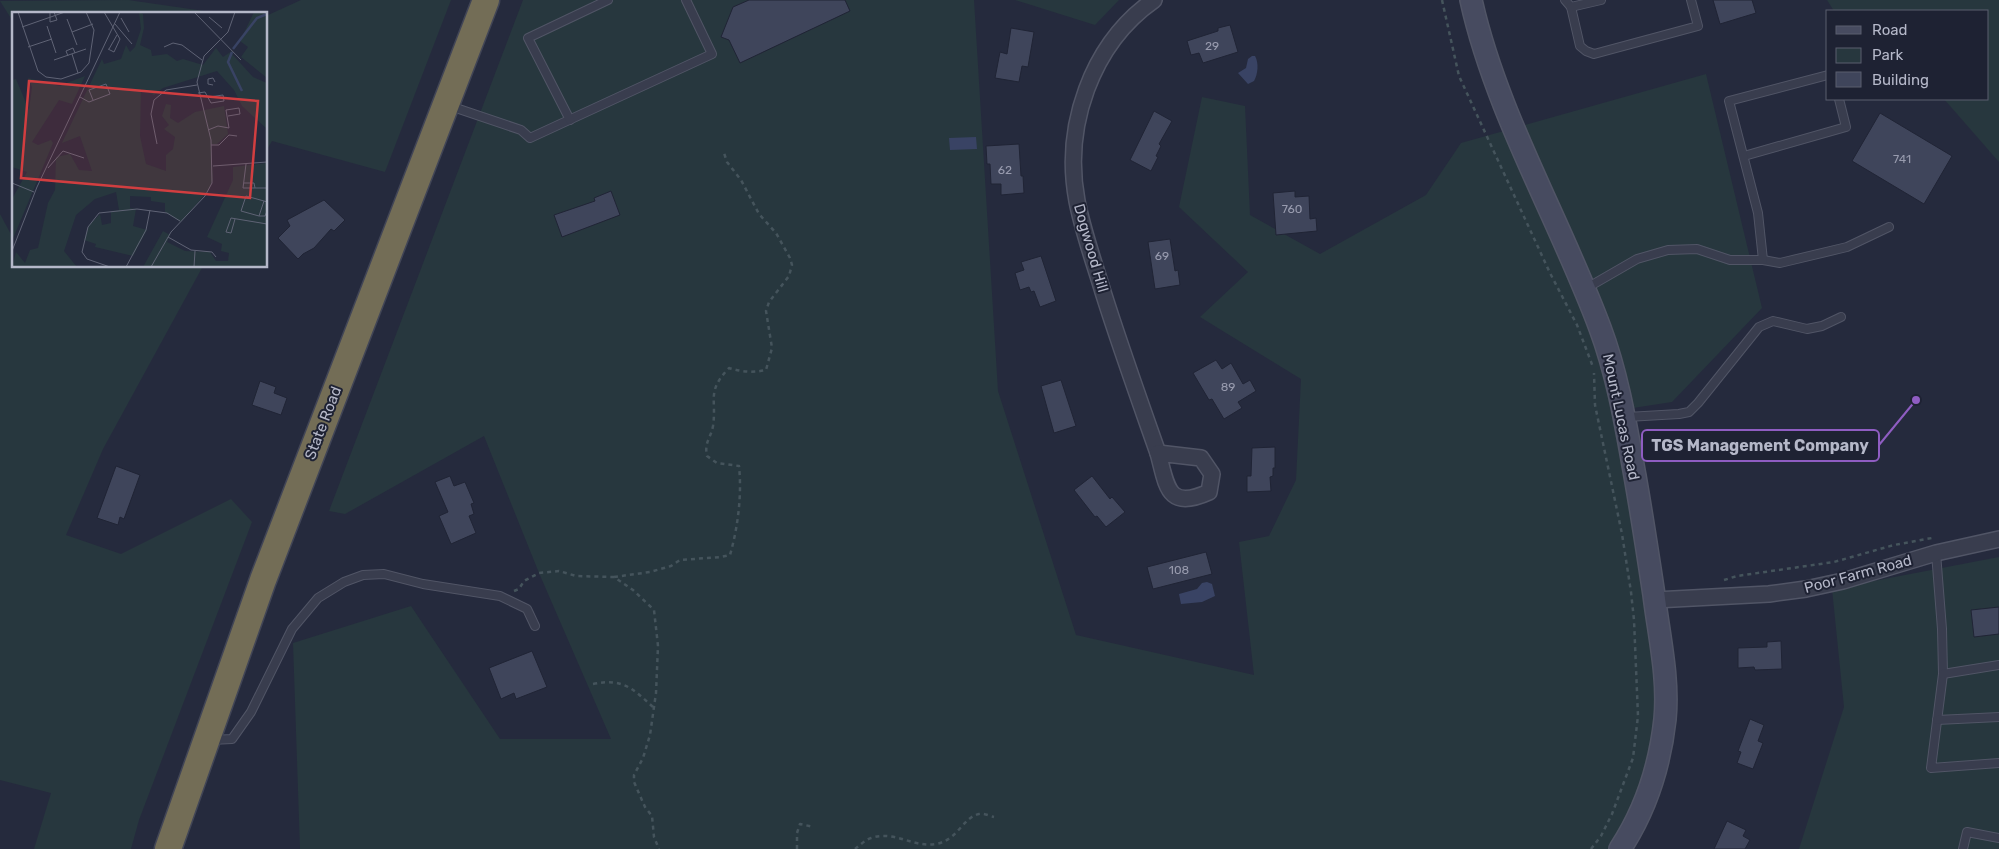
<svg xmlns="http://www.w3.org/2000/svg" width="1999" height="849" font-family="Rubik,sans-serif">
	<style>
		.green { fill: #27373e }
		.water { fill: #394364 }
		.building { fill: #3f455b; stroke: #202435 }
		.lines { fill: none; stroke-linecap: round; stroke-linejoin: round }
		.lane-casing { stroke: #515566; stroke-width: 10 }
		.street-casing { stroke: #515566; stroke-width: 18 }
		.secondary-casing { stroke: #515566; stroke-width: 24 }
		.highway-casing { stroke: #414556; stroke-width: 29 }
		.path { stroke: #45545c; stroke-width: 2.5; stroke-dasharray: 4 4; stroke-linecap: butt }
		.lane { stroke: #393d4e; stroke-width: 8 }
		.street { stroke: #393d4e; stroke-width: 15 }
		.secondary { stroke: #474b60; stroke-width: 21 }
		.highway { stroke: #736d56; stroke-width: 26 }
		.labels { text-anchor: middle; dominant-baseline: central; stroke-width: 4; stroke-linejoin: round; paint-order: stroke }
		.number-label { font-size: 12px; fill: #989bae }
		.street-label { font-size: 15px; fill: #b5b8c9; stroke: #1e2233 }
		.inset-river { fill: none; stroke: #394364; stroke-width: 2.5 }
		.inset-road { fill: none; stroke: #5f6375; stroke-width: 1 }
		.view { fill: #d13e40; fill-opacity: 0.15; stroke: #d13e40; stroke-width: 2.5 }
		.inset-edge { fill: none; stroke: #b5b8c9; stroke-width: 2.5 }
		.leader { fill: none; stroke: #8f5dc2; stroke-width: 2 }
		.callout-dot { fill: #8f5dc2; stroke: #1e2233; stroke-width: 2 }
		.callout { fill: #1e2233; stroke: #8f5dc2; stroke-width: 2 }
		.callout-label { font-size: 16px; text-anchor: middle; font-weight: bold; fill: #b5b8c9 }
	</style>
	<rect width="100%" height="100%" fill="#252a3d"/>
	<g class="green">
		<polygon points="128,0 225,14 14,14 14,23 0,1"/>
		<polygon points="301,0 451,0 385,172 272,141 266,151 266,16"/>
		<polygon points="523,0 974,0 998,391 1076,635 1254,675 1239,542 1269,536 1296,480 1301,379 1200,317 1248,272 1179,207 1202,97 1245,106 1250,215 1320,254 1426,195 1461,143 1706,74 1762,308 1672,402 1620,410 1662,721 1635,822 1614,849 300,849 293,643 411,606 500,739 611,739 539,573 484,436 345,514 329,511"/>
		<polygon points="1015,0 1119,0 1095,25"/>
		<polygon points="1827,0 1999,0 1999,162 1944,99 1988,99 1988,11 1834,11"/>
		<polygon points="0,214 14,240 14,266 203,266 103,449 66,535 121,554 231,499 252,522 139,820 131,849 34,849 51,793 0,780"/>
		<polygon points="1999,557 1999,849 1799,849 1844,707 1832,589"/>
	</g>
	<g class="water">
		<path d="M1252,56H1255C1259,63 1258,74 1254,81L1248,84L1238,73L1246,68L1248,59Z"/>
		<polygon points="976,137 977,149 950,150 949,138"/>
		<polygon points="1207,582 1212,584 1215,596 1202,602 1181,604 1179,594 1197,589 1202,583"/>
	</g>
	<g class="building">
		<polygon points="749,0 845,0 850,11 740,63 729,40 721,37 733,7"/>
		<polygon points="1713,0 1752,0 1756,13 1720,24"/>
		<polygon points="1230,25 1238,52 1203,63 1199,53 1191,55 1187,41 1218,31 1218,28"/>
		<polygon points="1011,28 1034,32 1028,67 1022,66 1019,82 995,78 1000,52 1007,54"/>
		<polygon points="1154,111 1172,121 1159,144 1161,146 1156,156 1158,157 1151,171 1130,160"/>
		<polygon points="1880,113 1952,156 1924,204 1852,161"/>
		<polygon points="1019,144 1021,176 1023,176 1024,193 1001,195 1001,184 991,184 990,164 987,164 986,146"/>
		<polygon points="611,191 620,215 562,237 554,215 595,201 594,198"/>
		<polygon points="1295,191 1295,197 1309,196 1310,219 1316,218 1317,231 1276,235 1273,193"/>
		<polygon points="324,200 345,220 334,231 331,229 314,248 303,254 298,259 278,238 290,226 287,220"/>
		<polygon points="1170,239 1175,271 1178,270 1180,285 1155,289 1148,242"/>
		<polygon points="1041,256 1056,301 1040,307 1034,291 1031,292 1029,287 1020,290 1015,273 1024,270 1021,262"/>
		<polygon points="1216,360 1222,369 1231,363 1243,384 1250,380 1256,391 1238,402 1242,408 1224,419 1212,399 1209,400 1193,373"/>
		<polygon points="1061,380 1076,426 1054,433 1041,386"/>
		<polygon points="260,381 276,387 274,393 287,398 281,415 252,405"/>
		<polygon points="1275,447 1275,468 1273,468 1273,476 1270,477 1271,491 1247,492 1247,476 1251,476 1252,448"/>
		<polygon points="116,466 140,475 124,519 120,517 118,525 97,518"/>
		<polygon points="450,476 454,486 465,482 474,503 471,504 474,514 469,516 476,533 451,544 439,516 448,512 435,482"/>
		<polygon points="1092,476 1110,499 1112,497 1125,512 1106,527 1097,516 1095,517 1074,490"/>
		<polygon points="1206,552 1212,574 1153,589 1147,567"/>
		<polygon points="1999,607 1999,634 1974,637 1971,610"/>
		<polygon points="1781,641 1782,669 1755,670 1754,667 1738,668 1738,648 1767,647 1767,642"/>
		<polygon points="532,651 547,687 516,699 514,693 501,699 489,668"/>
		<polygon points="1750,719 1764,725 1758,741 1763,743 1753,769 1737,763 1741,752 1738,751"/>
		<polygon points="1727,821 1746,830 1743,836 1750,840 1745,849 1714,849"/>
	</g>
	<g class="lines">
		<g class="lane-casing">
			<g id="lane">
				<polyline points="1565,0 1571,7 1580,46 1586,51 1594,54 1698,26 1691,0"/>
				<polyline points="1571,7 1601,0"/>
				<polyline points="450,106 521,130 530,138 712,54 686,0"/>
				<polyline points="570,120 528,38 608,0"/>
				<polyline points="1744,156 1846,127 1839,99"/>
				<polyline points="1763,260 1780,263 1847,247 1889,227"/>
				<polyline points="1585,289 1637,259 1668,250 1697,249 1730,260 1763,260 1758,213 1729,101 1828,75"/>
				<polyline points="1627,417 1679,414 1689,412 1698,403 1759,327 1773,321 1807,329 1822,326 1841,317"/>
				<polyline points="1936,553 1942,629 1943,674 1931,768 1999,763"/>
				<polyline points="1943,674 1999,665"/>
				<polyline points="1937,720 1999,717"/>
				<polyline points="211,740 232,739 251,712 292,629 318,598 344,582 363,575 384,574 423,584 500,596 527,609 535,626"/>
				<polyline points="1963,849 1967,832 1999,838"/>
			</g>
		</g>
		<g class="street-casing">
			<g id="street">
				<path d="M1154,0C1091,44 1063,127 1077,201C1083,232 1094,262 1103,292C1120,346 1139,399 1158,453"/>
				<path d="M1158,453L1201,458L1212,474L1209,492C1167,511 1167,486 1158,453Z"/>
				<polyline points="1655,600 1769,594 1806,589 1843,581 1936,553 1999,539"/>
			</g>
		</g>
		<g class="secondary-casing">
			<path id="secondary" d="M1471,0C1496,113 1560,220 1600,328C1618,376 1626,426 1635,476C1642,516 1648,555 1654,595C1659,636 1669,678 1665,719C1660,765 1645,811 1620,849"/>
		</g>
		<g class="highway-casing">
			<polyline id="highway" points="168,849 263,580 486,0"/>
		</g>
		<g class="path">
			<polyline points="1442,0 1459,76 1550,273 1577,325 1593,367"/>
			<path d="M614,577L650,572L671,566L680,560L721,557L730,555C738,527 742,495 739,466L717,463L707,456C704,442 711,438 713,426C717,399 706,392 729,368C742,372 753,373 766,370L772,348L766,311L769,302L789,276L792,265L790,258L776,233L759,214L741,180L727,162L724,153"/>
			<polyline points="1724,580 1737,576 1834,562 1894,545 1932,538"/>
			<polyline points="514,591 519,589 524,581 539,573 559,571 576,576 614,577 633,590 654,610 658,646 656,693 650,735 643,758 634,775 634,782 645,807 652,816 654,837 659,849"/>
			<path d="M593,684C623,678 632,688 653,707"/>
			<polyline points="797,849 797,833 800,824 814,827"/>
			<path d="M855,849C860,845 865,840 871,838C895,830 913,848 936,844C958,840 963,817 979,814C984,813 990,816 994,817"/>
			<polyline points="1591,849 1601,836 1612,814 1633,758 1638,716 1634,620 1631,592 1622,534 1595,405 1594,373"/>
		</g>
		<use href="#lane" class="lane"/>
		<use href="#street" class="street"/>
		<use href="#secondary" class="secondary"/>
		<use href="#highway" class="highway"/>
	</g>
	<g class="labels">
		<g class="number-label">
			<text x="1212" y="46">29</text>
			<text x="1902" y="159">741</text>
			<text x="1005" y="170">62</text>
			<text x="1292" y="209">760</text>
			<text x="1162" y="256">69</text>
			<text x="1228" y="387">89</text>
			<text x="1179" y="570">108</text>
		</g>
		<g class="street-label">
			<text transform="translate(1091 248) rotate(74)">Dogwood Hill</text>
			<text transform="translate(1621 417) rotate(78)">Mount Lucas Road</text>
			<text transform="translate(323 423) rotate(-69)">State Road</text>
			<text transform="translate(1858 574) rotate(-15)">Poor Farm Road</text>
		</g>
	</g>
	<g transform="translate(12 12)">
		<rect width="255" height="255" fill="#252a3d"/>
		<path d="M127,0L131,2L132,16L128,33L139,38L140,44L155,42L165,49L171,47L191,53L204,36L211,45L220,39V42L241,65L255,71V117L230,94L222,78L205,59L151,76L142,83L129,77L128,124L134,152L154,159V143L161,137L163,125L152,117L157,113L150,104L154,92L159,93L158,106L166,111L183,100L212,94L216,122L205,132H199L201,168L196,179L169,210L153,200V191L139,189V185L118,184V196L124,197L121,214L135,218L121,244L83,235L84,232L72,228L77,213L88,202L90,213L99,211V199L107,198L104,180L83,187L64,203L52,239L65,255H0L4,240L13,251L18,238L26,236L36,191L43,178L44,145L58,142L67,158L80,159L68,124L50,131L90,47L92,52L109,47L114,33L118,40L123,35L129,17ZM242,0H255V66L229,45L236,35L228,29ZM73,64L60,92L47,88L20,130L26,133L39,128L41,131L0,229V187L15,160L0,155V68L4,67L17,98L20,75L16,66L47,74ZM255,151V255H131L151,219L158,223L155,230L173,239L198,240L204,249H216L217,241L209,239L210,232L195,225L221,168V155Z" fill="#27373e"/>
		<path class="inset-river" d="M221,37L245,6L255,2M220,40L216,50L230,79"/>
		<path class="inset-road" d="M6,0L26,59L34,65L49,67L69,60L77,51L82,18L74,0M38,0V10L45,8L42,0M92,0L108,27L102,40L96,37M182,0L229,48M197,5L210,16M109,6L117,20M55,7L65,33M103,12L120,32M35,14L44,41M10,15L53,0M60,20L81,12M16,35L40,27M152,35L161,31L170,33L190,48M97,37L105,23M60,42L66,61M56,44L54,39L61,36L63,41M42,48L74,37M201,73L196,72V67L201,66L203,70M186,81L193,80L199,91L212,89L211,83L197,85M68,85L77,90L98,82L94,72L77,78L81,88M196,118L206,114L217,116L214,98L227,96L228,102L216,104M145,132L139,102L142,88L154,78L185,73M199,133H207L217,123L225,124M234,152L231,176H255M201,154L255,150M36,156L51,139L72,146M0,171L22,180M232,171H242L243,176M255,190L252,189L247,204H253L255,199M247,204L229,199L234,184L252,189M223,207L219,221L214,220L219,206L255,212M156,225L179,238L200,240L204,245M0,239L25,175L108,0M98,255L75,247L70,240L76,215L87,201L125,197L155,201L168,209M114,255L134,218L138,198M139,255L159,220L193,184L200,171L199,128L185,70L192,44L216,20L223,0M182,255L183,239"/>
		<path class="view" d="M17,69L246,89L238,186L9,166Z"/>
		<rect width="255" height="255" class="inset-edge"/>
	</g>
	<path class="leader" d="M1916 400L1879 445"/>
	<circle class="callout-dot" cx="1916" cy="400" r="5"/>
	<rect class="callout" x="1642" y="430" width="237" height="31" rx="5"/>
	<g class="callout-label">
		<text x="1760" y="451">TGS Management Company</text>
	</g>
	<rect x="1826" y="10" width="162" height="90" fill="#1e2233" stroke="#5a5e6f"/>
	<rect x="1836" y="26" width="25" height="8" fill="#474b60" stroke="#5a5e6f"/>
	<text x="1872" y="35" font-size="15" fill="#b5b8c9">Road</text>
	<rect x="1836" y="48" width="25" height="15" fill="#27373e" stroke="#5a5e6f"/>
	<text x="1872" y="60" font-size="15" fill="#b5b8c9">Park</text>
	<rect x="1836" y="72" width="25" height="15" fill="#3f455b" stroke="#5a5e6f"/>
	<text x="1872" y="85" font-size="15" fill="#b5b8c9">Building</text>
</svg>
